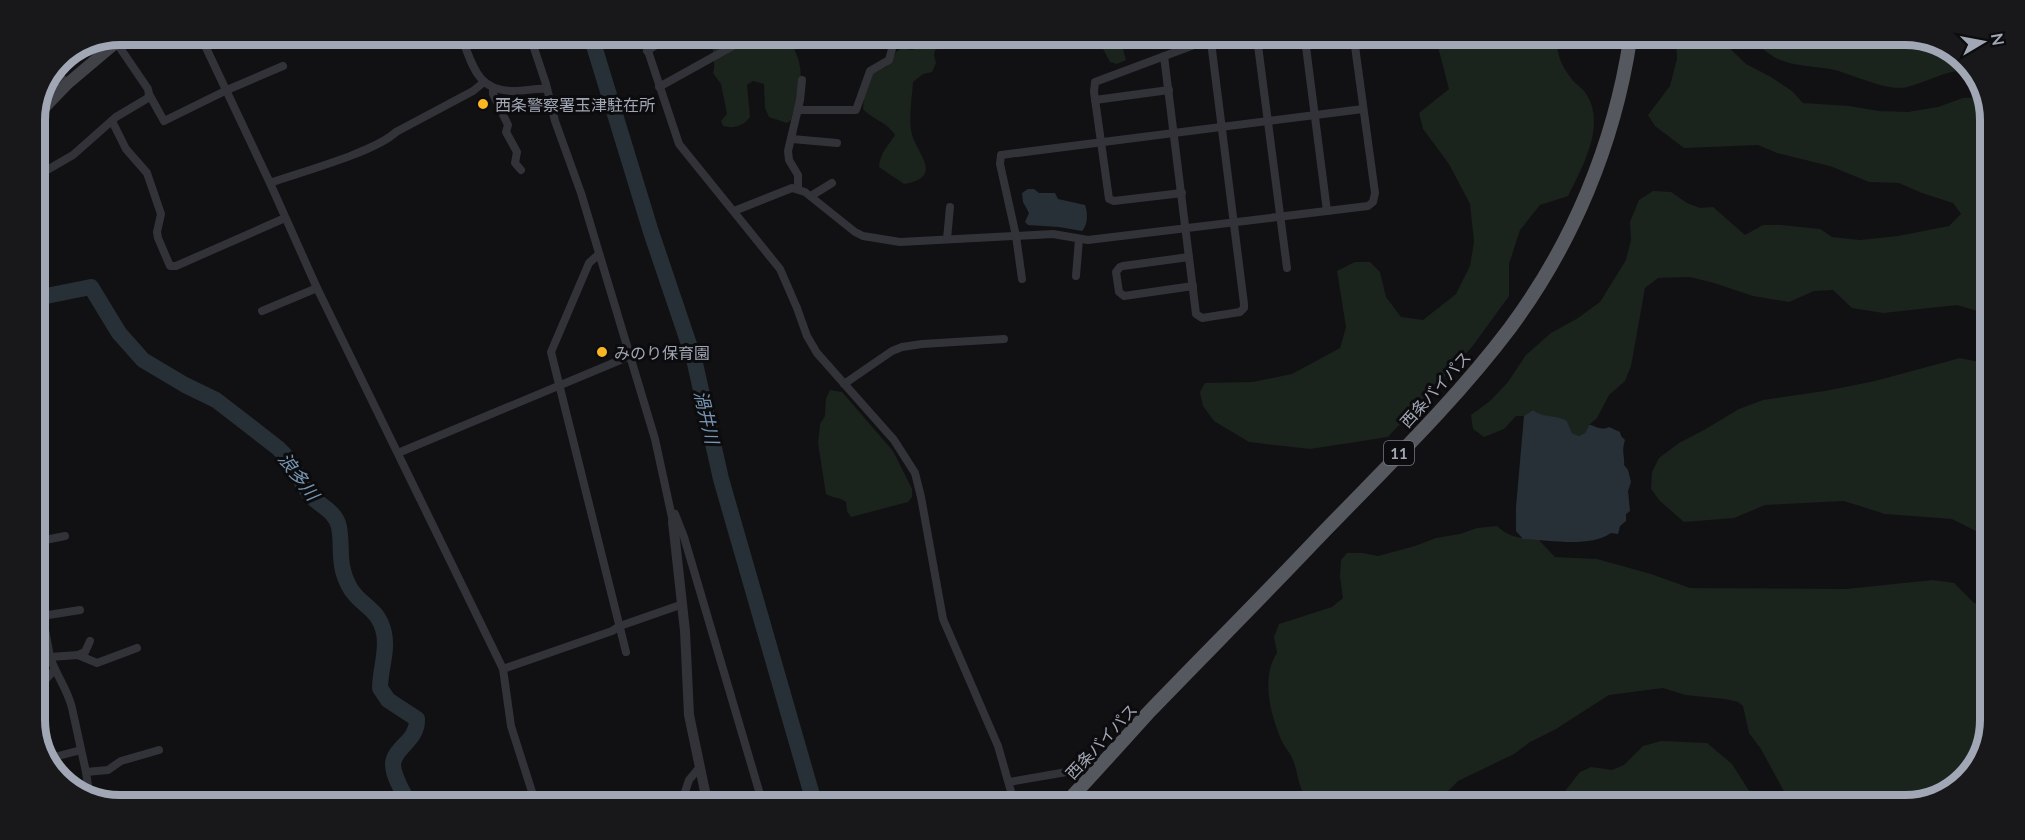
<svg xmlns="http://www.w3.org/2000/svg" width="2025" height="840" font-family="Lato,'Noto Sans JP',sans-serif">
	<style>
		.green { fill: #1b231d }
		.water { fill: #273037 }
		.lines { fill: none; stroke-linecap: round; stroke-linejoin: round }
		.river { stroke: #273037; stroke-width: 16 }
		.minor { stroke: #323338; stroke-width: 8 }
		.tertiary { stroke: #323338; stroke-width: 10 }
		.secondary { stroke: #404248; stroke-width: 12 }
		.trunk { stroke: #565860; stroke-width: 14 }
		.poi-dot { fill: #fcb621; stroke: #0c0c0e; stroke-width: 2 }
		.labels { text-anchor: middle; dominant-baseline: central; stroke-width: 6; stroke-linejoin: round; paint-order: stroke }
		.shield { fill: #0c0c0e; stroke: #757883; stroke-width: 1.5 }
		.shield-label { font-size: 15px; font-weight: bold; fill: #a2a7b5 }
		.poi-label { font-size: 16px; fill: #a2a7b5; stroke: #0c0c0e; text-anchor: start }
		.street-label { font-size: 16px; fill: #a2a7b5; stroke: #0c0c0e }
		.water-label { font-size: 18px; font-style: italic; fill: #7695b2; stroke: #0c0c0e }
		.rim { fill: none; stroke: #a2a7b5; stroke-width: 8 }
	</style>
	<rect width="100%" height="100%" fill="#111113"/>
	<g class="green">
		<path d="M715,37H787C809,70 800,85 791,120L787,123L769,117L765,108L764,84L753,81L747,85L750,117C744,126 733,129 723,126L721,121L727,114L721,84L713,73C717,61 709,49 715,37Z"/>
		<path d="M934,37H950L940,48L935,50L934,55L936,63L932,72L923,74L913,82C912,97 909,115 911,130C914,152 947,177 904,184L879,167C880,153 888,146 895,135C885,120 874,121 863,109L864,97L871,74L886,67L892,61L896,52L902,48L911,50L934,45Z"/>
		<polygon points="1086,38 1120,38 1126,60 1117,64 1110,62 1102,47 1089,42"/>
		<path d="M1436,39L1557,40C1557,55 1561,65 1571,78C1574,83 1580,86 1584,91C1608,122 1583,166 1568,196L1540,205L1520,230L1509,264V296L1472,347L1388,437L1310,449L1249,442L1214,421L1203,406L1200,392L1205,383L1253,382L1292,374L1340,348L1346,327L1337,271L1355,262H1370L1380,272L1386,297L1401,317L1423,320L1456,294L1470,266L1474,242L1470,204L1449,164L1423,129L1419,113L1449,89Z"/>
		<path d="M1676,40H1721L1746,64L1771,77L1792,91L1803,103L1849,106L1879,111L1908,112L1938,107L1963,98L1984,97L1990,114L1988,314L1957,305L1883,313L1852,308L1833,290L1814,291L1789,302L1753,296L1714,283L1690,277L1658,278L1645,288L1631,366L1625,381L1609,395L1597,418L1589,425L1585,433L1579,436L1572,433L1567,421C1554,417 1544,418 1533,410L1524,416H1516L1504,429L1484,437L1473,429L1471,415L1490,401L1508,382L1526,355L1551,333L1578,318L1600,302L1626,260L1631,240L1630,222L1639,200L1653,191L1671,192L1687,203L1700,208L1713,207L1745,235L1763,225H1781L1820,229L1832,237L1860,240L1898,236L1949,226L1961,214L1953,203L1922,193L1899,183L1869,182L1830,166L1777,153L1758,145L1684,148L1655,126L1648,115L1670,86L1677,59Z"/>
		<path d="M1754,40L1937,41L1974,71C1951,67 1928,82 1907,87C1886,92 1851,73 1830,69C1812,66 1792,66 1776,58C1768,54 1759,46 1754,40Z"/>
		<polygon points="1960,358 1988,364 1986,536 1952,519 1885,514 1844,501 1765,505 1734,518 1684,522 1660,501 1651,489 1652,472 1659,458 1679,443 1704,430 1739,409 1763,400 1825,391 1875,381"/>
		<path d="M830,390L842,392L893,451L912,489V497L908,502L851,517L847,511L846,502C840,497 832,498 826,494L818,443L820,424L825,416L826,399Z"/>
		<path d="M1497,526C1508,537 1522,539 1538,539L1555,557L1597,559L1651,574L1690,588L1846,589L1933,580L1954,583L1974,603L1986,604L1984,752L1953,791L1905,805H1798L1787,797L1761,749L1749,733L1743,706L1738,702L1725,699L1685,695L1663,688L1609,695L1556,729L1530,742L1514,754L1458,781L1443,796L1445,804L1312,803C1296,789 1300,775 1292,758C1289,751 1283,745 1280,737C1270,712 1261,677 1277,653L1274,637L1279,624L1332,607L1343,598L1340,577L1341,560L1347,553H1363L1378,556L1415,546L1436,538L1460,534L1477,528Z"/>
		<polygon points="1661,741 1707,743 1732,764 1758,805 1549,804 1562,795 1580,772 1591,767 1612,770 1624,765 1643,746"/>
	</g>
	<g class="water">
		<path d="M1028,189H1034L1039,193H1055L1058,199L1085,205C1088,213 1088,225 1082,231L1059,227L1028,225L1025,222L1029,213L1023,202L1022,193Z"/>
		<path d="M1533,410C1546,419 1554,414 1567,421L1572,433L1579,436L1585,433L1589,425H1591C1598,428 1603,430 1609,427L1620,432L1621,436L1625,440C1621,452 1625,456 1624,465L1628,470L1631,482L1628,491L1630,511L1626,514V521L1620,526L1618,534L1611,533C1589,548 1550,540 1523,539L1516,531V507L1524,416Z"/>
	</g>
	<g class="lines">
		<g class="river">
			<polyline points="591,36 651,232 694,359 721,479 814,802"/>
			<path d="M35,291L46,296L91,287L119,333L143,360L185,385L216,400L278,448C294,462 299,482 312,497C322,507 336,512 339,527C343,549 337,564 349,586C359,606 378,606 384,633C388,651 380,669 380,688L388,700L417,719C418,741 394,747 393,764C393,776 402,790 407,800"/>
		</g>
		<g class="minor">
			<polyline points="200,35 270,183 317,288 503,669 511,726 533,795 536,801"/>
			<path d="M461,36C473,65 476,91 514,91C525,91 536,88 547,89"/>
			<polyline points="530,36 546,84 555,121 581,193 655,439 673,522"/>
			<polyline points="643,36 679,144 780,269 797,308 807,336 817,353 894,440 915,473 921,497 943,619 998,746 1014,802"/>
			<polyline points="1257,38 1287,268"/>
			<polyline points="1305,39 1327,211"/>
			<polyline points="647,51 670,36"/>
			<polyline points="1164,56 1196,314 1202,318 1240,312 1244,308 1244,304 1211,42"/>
			<polyline points="57,65 61,77 67,84"/>
			<polyline points="659,87 749,37"/>
			<polyline points="493,88 493,94 508,125 506,132 517,152 515,163 521,170"/>
			<polyline points="149,94 164,121 227,90 283,66"/>
			<polyline points="1095,100 1169,90"/>
			<polyline points="798,110 856,110 870,71 889,60 892,49 890,37"/>
			<polyline points="112,121 126,149 147,173 161,214 157,232 158,238 170,266 176,266 285,218"/>
			<polyline points="792,139 837,143"/>
			<polyline points="35,177 73,155 116,117 148,98 149,94 148,89 116,42"/>
			<path d="M270,183C301,172 375,152 396,132L473,91L484,82"/>
			<polyline points="798,188 798,175 789,160 788,151 800,100 802,80"/>
			<polyline points="1182,193 1114,201 1109,199 1094,92 1095,82 1194,45 1235,38"/>
			<polyline points="811,196 832,183"/>
			<polyline points="734,211 792,188 805,192 855,232 863,236 900,242 1053,234 1088,240 1368,206 1373,202 1375,193 1354,39"/>
			<polyline points="947,239 950,207"/>
			<polyline points="599,254 589,263 551,352 626,652"/>
			<polyline points="1189,257 1123,266 1120,267 1116,272 1119,292 1124,296 1193,286"/>
			<polyline points="1076,276 1079,239"/>
			<polyline points="1022,279 1016,236 1000,164 1001,155 1363,109"/>
			<polyline points="262,311 317,288"/>
			<polyline points="844,384 892,351 902,347 922,344 1004,339"/>
			<polyline points="398,453 630,356"/>
			<polyline points="675,514 684,537 762,801"/>
			<polyline points="35,542 65,536"/>
			<path d="M35,575L50,657C56,675 68,690 72,708L86,772L90,799"/>
			<polyline points="42,616 80,610"/>
			<polyline points="78,655 85,652 90,641"/>
			<polyline points="50,657 78,655 97,663 137,648"/>
			<polyline points="503,669 612,631 620,626 683,604"/>
			<polyline points="35,692 54,670"/>
			<polyline points="47,759 81,750"/>
			<polyline points="86,772 108,770 121,761 159,750"/>
			<polyline points="1009,782 1084,769 1091,776"/>
			<polyline points="682,801 689,780 699,768"/>
		</g>
		<polyline class="tertiary" points="673,522 685,631 689,715 707,801"/>
		<polyline class="secondary" points="35,117 67,84 125,35"/>
		<path class="trunk" d="M1066,803C1094,773 1121,743 1148,713C1203,656 1259,600 1314,542C1380,473 1452,405 1510,328C1573,243 1614,144 1630,40"/>
	</g>
	<g class="poi-dot">
		<circle cx="483" cy="104" r="6"/>
		<circle cx="602" cy="352" r="6"/>
	</g>
	<g class="labels">
		<rect class="shield" x="1384" y="441" width="30" height="24" rx="4.5"/>
		<g class="shield-label">
			<text x="1399" y="453">11</text>
		</g>
		<g class="poi-label">
			<text x="495" y="104">西条警察署玉津駐在所</text>
			<text x="614" y="352">みのり保育園</text>
		</g>
		<g class="street-label">
			<text transform="translate(1435 389) rotate(-48)">西条バイパス</text>
			<text transform="translate(1101 741) rotate(-47)">西条バイパス</text>
		</g>
		<g class="water-label">
			<text transform="translate(707 417) rotate(77)">渦井川</text>
			<text transform="translate(299 476) rotate(53)">浪多川</text>
		</g>
	</g>
	<path d="M0 0H2025V840H0ZM120 45H1905A75 75 0 0 1 1980 120V720A75 75 0 0 1 1905 795H120A75 75 0 0 1 45 720V120A75 75 0 0 1 120 45Z" fill="#18181b" fill-rule="evenodd"/>
	<path class="rim" d="M120 45H1905A75 75 0 0 1 1980 120V720A75 75 0 0 1 1905 795H120A75 75 0 0 1 45 720V120A75 75 0 0 1 120 45Z"/>
	<g transform="translate(1983 42) rotate(80)" stroke="#0c0c0e" stroke-width="4.5" paint-order="stroke">
	<path d="M0-4.5L10 22L0 15L-10 22Z" fill="#a2a7b5"/>
	<text y="-9" font-size="16" font-weight="bold" text-anchor="middle" fill="#a2a7b5">N</text>
	</g>
</svg>
